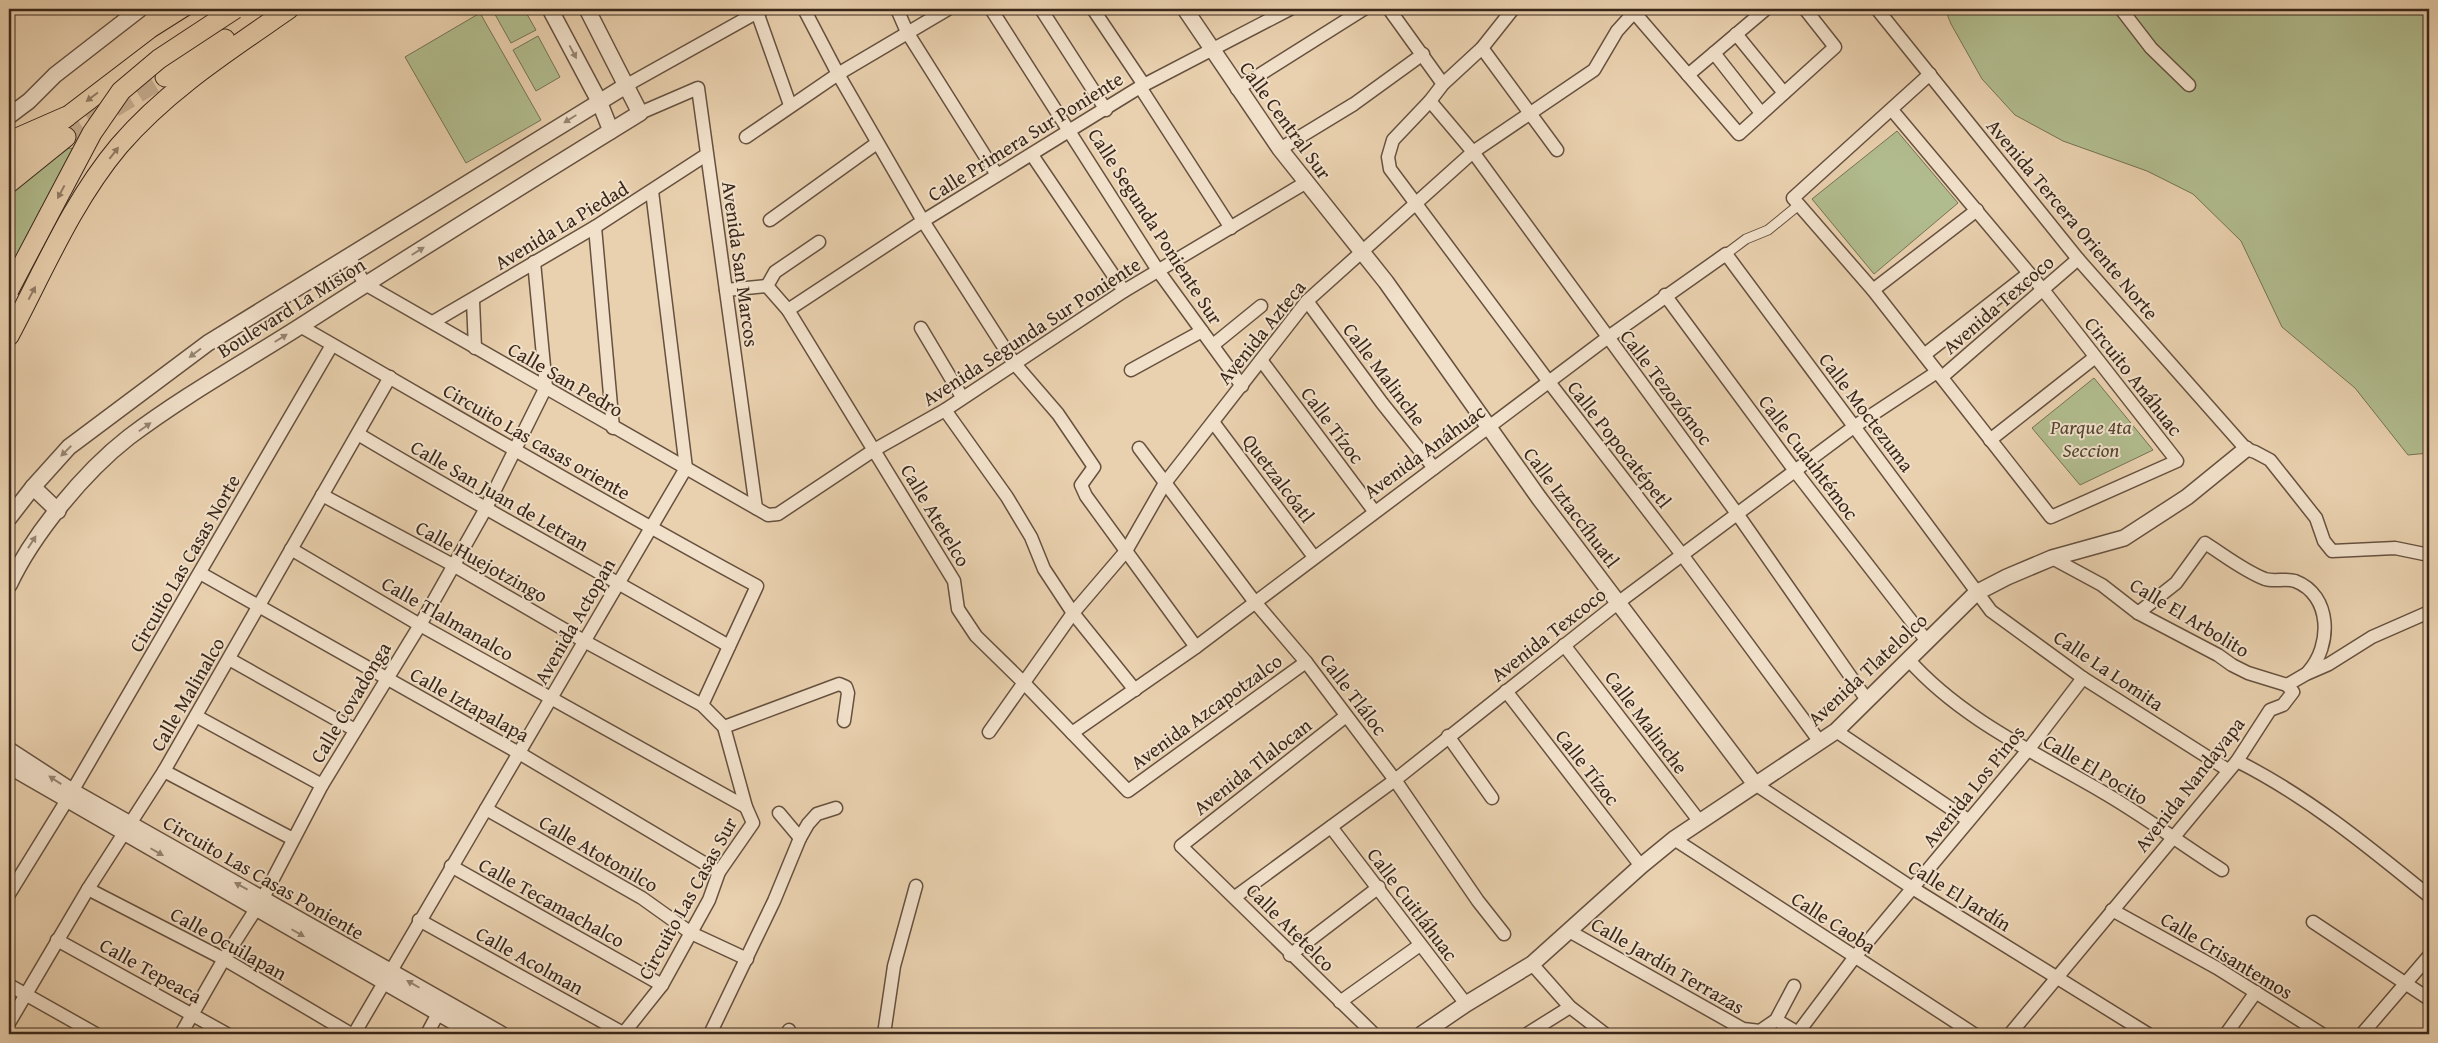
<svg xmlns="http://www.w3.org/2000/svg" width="2438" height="1043" font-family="'Gentium Book Plus',serif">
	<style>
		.green { fill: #b1bc8e; stroke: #767254 }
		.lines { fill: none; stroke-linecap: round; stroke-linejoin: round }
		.primary-tunnel { stroke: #c6ae90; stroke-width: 19; stroke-dasharray: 19 9; stroke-linecap: butt }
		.pedestrian-casing { stroke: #66513f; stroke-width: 11 }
		.minor-casing { stroke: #66513f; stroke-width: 15 }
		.tertiary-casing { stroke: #66513f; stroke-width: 18 }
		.primary-casing { stroke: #3a271a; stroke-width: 21 }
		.trunk-casing { stroke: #3a271a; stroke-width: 22 }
		.pedestrian { stroke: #f1e0ca; stroke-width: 9 }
		.minor { stroke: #f1e0ca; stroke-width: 12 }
		.tertiary { stroke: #f1e0ca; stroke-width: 15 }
		.primary { stroke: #e9d0ae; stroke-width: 19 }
		.trunk { stroke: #e9d0ae; stroke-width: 20 }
		.primary-bridge-casing { stroke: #3a271a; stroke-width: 21; stroke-linecap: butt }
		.primary-bridge { stroke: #e9d0ae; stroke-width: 19 }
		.oneway { fill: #968472 }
		.oneway2 { fill: #927c64 }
		.labels { text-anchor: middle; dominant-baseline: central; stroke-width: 4; stroke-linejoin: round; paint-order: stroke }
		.street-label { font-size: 20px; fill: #3a271a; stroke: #f1e0ca }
		.park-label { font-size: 20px; font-style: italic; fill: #524531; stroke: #f1e0ca }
	</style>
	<rect width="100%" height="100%" fill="#e9d0ae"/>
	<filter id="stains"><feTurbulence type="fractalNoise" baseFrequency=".004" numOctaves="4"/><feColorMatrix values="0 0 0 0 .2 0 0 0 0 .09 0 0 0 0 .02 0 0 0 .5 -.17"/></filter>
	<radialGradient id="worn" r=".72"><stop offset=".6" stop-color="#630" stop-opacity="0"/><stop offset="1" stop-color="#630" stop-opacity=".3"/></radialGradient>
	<g class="green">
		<polygon points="492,9 524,9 536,30 511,43"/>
		<polygon points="1945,9 2429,9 2429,453 2408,455 2355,388 2282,327 2241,241 2193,194 2147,171 2063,141 2015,115 1982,79 1951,24"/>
		<polygon points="480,13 541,120 466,163 405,57"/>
		<polygon points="538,36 560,77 536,91 513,50"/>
		<polygon points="1897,131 1958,203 1874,274 1812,199"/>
		<polygon points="69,148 75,149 9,278 9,192"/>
		<polygon points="2094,378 2153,450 2080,485 2032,428"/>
	</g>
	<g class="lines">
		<polyline class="primary-tunnel" points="66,137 165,77"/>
		<g class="pedestrian-casing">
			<polyline id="pedestrian" points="1726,254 1746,239 1768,230 1800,204"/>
		</g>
		<g class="minor-casing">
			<g id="minor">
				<polyline points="804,9 838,74 923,221 1014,363 1058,414 1094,467 1081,485 1086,496 1196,647"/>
				<polyline points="897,9 907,32 997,175"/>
				<polyline points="991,9 1159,272 1242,386"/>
				<polyline points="1041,9 1106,110"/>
				<polyline points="1093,9 1144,85"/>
				<polyline points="1389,9 1443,84"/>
				<polyline points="1513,9 1482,48 1443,84 1430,101 1393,140 1388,157 1390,169 1549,382 1683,556 1820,742"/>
				<polyline points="1877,9 2078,259 2246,449 2255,452 2270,460 2316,518 2324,541 2332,551 2395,548 2429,555"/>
				<polyline points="2121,9 2151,48 2189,85"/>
				<polyline points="1633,11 1739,134 1835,47 1805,9"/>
				<polyline points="757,12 790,105"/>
				<polyline points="1736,34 1784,93"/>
				<polyline points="1482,48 1557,150"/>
				<polyline points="1714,53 1761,113"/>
				<polyline points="1688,75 1766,9"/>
				<polyline points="627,85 763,9"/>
				<polyline points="1140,87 1231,228"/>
				<polyline points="1237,89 1364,9"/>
				<polyline points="1430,101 1473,152 1738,515 1867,700"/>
				<polyline points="1892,110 2044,291 2177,461 2051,517 1873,290 1793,198 1930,74"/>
				<polyline points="640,113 698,88 756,508"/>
				<polyline points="746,137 838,74 948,9"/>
				<polyline points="1280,149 1354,104 1423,54"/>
				<polyline points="1032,155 1124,291"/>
				<polyline points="770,220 877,143"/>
				<polyline points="595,227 613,428"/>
				<polyline points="349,257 365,284 768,515 778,514 874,450 945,410 1124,291 1305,183"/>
				<polyline points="767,286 788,310 954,581 958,609 976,636 1023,682 1128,791 1306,662"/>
				<polyline points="767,286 775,272 819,242"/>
				<polyline points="726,290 767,286"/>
				<polyline points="1873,290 1977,210"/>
				<polyline points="1665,295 1795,471 1926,640"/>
				<polyline points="473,301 475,348"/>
				<polyline points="1307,301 1382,403 1434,468"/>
				<polyline points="788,310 923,221 1140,87 1290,9"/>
				<polyline points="433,322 595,227 706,155"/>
				<path d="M300,326C452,413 603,503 757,586L702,705"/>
				<polyline points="921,328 962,397"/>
				<polyline points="1213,345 1261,306"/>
				<polyline points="1924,355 2028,274"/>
				<polyline points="1261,360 1374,511"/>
				<polyline points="1131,370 1202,331"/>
				<polyline points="1942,377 2078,259"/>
				<polyline points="945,410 1007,497 1031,537 1044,569 1073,613 1135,690"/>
				<polyline points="1213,422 1314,557"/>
				<path d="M358,434C480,507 605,575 729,646"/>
				<polyline points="1990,440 2094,358"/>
				<polyline points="1139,448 1254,601 1306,662 1395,780 1478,901 1504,934"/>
				<polyline points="322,495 453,565 584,641 702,705 724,727 746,807 753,823 719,872 709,900 662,985 623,1034"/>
				<polyline points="291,549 420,625 746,807"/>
				<polyline points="2052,558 2102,585 2138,613 2218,655 2232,665 2248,673 2287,685"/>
				<polyline points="200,573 519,753 719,872"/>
				<path d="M2138,613L2176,583L2205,543C2224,555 2244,571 2265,579C2274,582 2286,578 2295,581C2332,595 2332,646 2308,672"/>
				<polyline points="1564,645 1700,822"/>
				<polyline points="229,659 355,730"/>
				<path d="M1908,659C1960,718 2034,752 2101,791C2143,815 2181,844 2222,870"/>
				<polyline points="1506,691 1641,866"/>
				<polyline points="196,716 322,785"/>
				<polyline points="1346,716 1181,846 1374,1034"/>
				<polyline points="724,727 839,684 846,687 848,693 844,721"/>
				<polyline points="1836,731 1968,820"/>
				<polyline points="989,732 1073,613 1126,551 1165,483 1307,301 1473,152 1594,70 1617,31 1637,9"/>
				<polyline points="1072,733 1196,647 1607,338 1726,254 1991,611 2083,678 2228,770"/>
				<polyline points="1448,736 1492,798"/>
				<path d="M2237,761C2307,796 2369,847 2429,896"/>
				<polyline points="164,771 293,839"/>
				<polyline points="1755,784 1914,889 2148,1034"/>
				<polyline points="486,809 642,898 691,933 747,959"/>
				<polyline points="779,813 800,838"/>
				<polyline points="1331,827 1466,1004"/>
				<polyline points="1674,839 1974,1034"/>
				<polyline points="451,866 662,985"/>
				<polyline points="88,889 224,959 351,1034"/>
				<polyline points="9,894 67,800 332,345"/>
				<polyline points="1235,897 1395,780 1619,602 1855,426 1937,372"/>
				<polyline points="2112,910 2217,968 2322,1034"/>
				<polyline points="419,920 623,1033"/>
				<polyline points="2313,922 2429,999"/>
				<polyline points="1569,931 1743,1029 1760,1031 1776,1020 1794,986"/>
				<polyline points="57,940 227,1034"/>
				<polyline points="1290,955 1379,887"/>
				<polyline points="1532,964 1570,1007 1605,1034"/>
				<polyline points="9,985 96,1034"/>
				<polyline points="1340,1002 1420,945"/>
				<polyline points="1776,1020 1800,1034"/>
				<polyline points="9,1023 88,889 164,771 390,377"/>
				<polyline points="181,1034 224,959 263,898 322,785 420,625 485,510 546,387 534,262"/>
				<polyline points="354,1034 686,468 652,191"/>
				<polyline points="427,1034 442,1006"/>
				<polyline points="710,1034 774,901 800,838 808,824 817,814 836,808"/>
				<polyline points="787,1034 789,1030"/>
				<polyline points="884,1034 894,966 916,886"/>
				<polyline points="1527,1034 1570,1007"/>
				<polyline points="1797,1034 1854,958 2028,750 2083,678"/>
				<polyline points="2010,1034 2237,761 2270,710 2283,705 2293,692 2287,685 2306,674 2329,664 2372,637 2429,612"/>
				<polyline points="2226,1034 2256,992"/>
				<polyline points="2362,1034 2429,956"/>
			</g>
		</g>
		<g class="tertiary-casing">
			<g id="tertiary">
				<polyline points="550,9 599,101 611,131"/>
				<polyline points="1185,9 1280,149 1386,282 1539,498 1755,784"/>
				<polyline points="9,116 29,101 55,75 140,9"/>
				<polyline points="33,487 58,511"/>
				<polyline points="9,518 33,487 69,447 208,343 627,85"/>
				<path d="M9,585C33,534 84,472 129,437C186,394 248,360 307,322C417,251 528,182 640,113L587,9"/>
				<polyline points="9,750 72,791 501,1034"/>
				<polyline points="9,766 475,1034"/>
				<polyline points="1422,1034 1466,1004 1532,964 1641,866 1674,839 1836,731 1976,593 2007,577 2052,558 2124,538 2187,497 2246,449"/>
			</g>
		</g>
		<g class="primary-casing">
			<g id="primary">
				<polyline points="165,77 225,39"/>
				<polyline points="9,161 161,45 218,9"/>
				<polyline points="9,183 66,137"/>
				<path d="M9,336C43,272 72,202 119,146C167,90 230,50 289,9"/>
			</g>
		</g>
		<g class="trunk-casing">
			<polyline id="trunk" points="9,142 66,117"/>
		</g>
		<use href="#pedestrian" class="pedestrian"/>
		<use href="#minor" class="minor"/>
		<use href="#tertiary" class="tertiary"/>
		<use href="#primary" class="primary"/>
		<use href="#trunk" class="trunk"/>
		<g class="primary-bridge-casing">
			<polyline id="primary-bridge" points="9,290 92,133 121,91 159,59 235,9"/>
		</g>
		<use href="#primary-bridge" class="primary-bridge"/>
	</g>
	<defs><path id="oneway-solid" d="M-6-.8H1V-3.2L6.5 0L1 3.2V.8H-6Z" transform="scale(1.25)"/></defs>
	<g class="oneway">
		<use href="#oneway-solid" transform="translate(573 52) rotate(62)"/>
		<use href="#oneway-solid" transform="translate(570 119) rotate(148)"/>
		<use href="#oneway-solid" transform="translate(418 251) rotate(-32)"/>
		<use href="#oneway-solid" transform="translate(281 338) rotate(-32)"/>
		<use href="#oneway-solid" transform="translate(195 353) rotate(143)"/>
		<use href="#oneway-solid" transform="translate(145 427) rotate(-35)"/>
		<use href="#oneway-solid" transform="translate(66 451) rotate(135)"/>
		<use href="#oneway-solid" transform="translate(32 542) rotate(-57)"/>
		<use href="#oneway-solid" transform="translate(55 780) rotate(-147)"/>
		<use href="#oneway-solid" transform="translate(157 852) rotate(30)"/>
		<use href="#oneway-solid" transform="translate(241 886) rotate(-151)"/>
		<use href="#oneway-solid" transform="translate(298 933) rotate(30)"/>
		<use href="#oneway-solid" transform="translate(413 984) rotate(-150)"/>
	</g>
	<g class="oneway2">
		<use href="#oneway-solid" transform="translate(92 97) rotate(143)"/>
		<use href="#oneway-solid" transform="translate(114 153) rotate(-52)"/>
		<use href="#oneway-solid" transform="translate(61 192) rotate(118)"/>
		<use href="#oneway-solid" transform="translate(32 293) rotate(-62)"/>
	</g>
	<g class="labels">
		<g class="street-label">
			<text transform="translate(1286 120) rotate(54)">Calle Central Sur</text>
			<text transform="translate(1025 136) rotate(-32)">Calle Primera Sur Poniente</text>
			<text transform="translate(2073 219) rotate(50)">Avenida Tercera Oriente Norte</text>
			<text transform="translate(561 225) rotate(-31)">Avenida La Piedad</text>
			<text transform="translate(1156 226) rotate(57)">Calle Segunda Poniente Sur</text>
			<text transform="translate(741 264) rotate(82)">Avenida San Marcos</text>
			<text transform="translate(1998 304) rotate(-41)">Avenida Texcoco</text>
			<text transform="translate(291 307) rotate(-32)">Boulevard La Mision</text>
			<text transform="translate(1031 331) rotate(-33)">Avenida Segunda Sur Poniente</text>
			<text transform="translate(1261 332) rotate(-51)">Avenida Azteca</text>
			<text transform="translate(1385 374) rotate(53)">Calle Malinche</text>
			<text transform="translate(2134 376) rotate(52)">Circuito Anáhuac</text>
			<text transform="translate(566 379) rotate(30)">Calle San Pedro</text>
			<text transform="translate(1667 387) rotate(53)">Calle Tezozómoc</text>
			<text transform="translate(1867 412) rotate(53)">Calle Moctezuma</text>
			<text transform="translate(1333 425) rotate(53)">Calle Tízoc</text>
			<text transform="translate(537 441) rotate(30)">Circuito Las casas oriente</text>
			<text transform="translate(1620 444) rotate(52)">Calle Popocatépetl</text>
			<text transform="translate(1424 451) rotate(-36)">Avenida Anáhuac</text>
			<text transform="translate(1809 457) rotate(53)">Calle Cuauhtémoc</text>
			<text transform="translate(1279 478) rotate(53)">Quetzalcóatl</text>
			<text transform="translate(500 495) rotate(30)">Calle San Juan de Letran</text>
			<text transform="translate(1572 507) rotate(53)">Calle Iztaccíhuatl</text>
			<text transform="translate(936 515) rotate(59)">Calle Atetelco</text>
			<text transform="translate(482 561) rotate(29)">Calle Huejotzingo</text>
			<text transform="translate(184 563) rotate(-60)">Circuito Las Casas Norte</text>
			<text transform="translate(2190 617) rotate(31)">Calle El Arbolito</text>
			<text transform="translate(448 618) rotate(30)">Calle Tlalmanalco</text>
			<text transform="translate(574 621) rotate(-60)">Avenida Actopan</text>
			<text transform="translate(1548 634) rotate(-38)">Avenida Texcoco</text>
			<text transform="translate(1867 669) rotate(-43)">Avenida Tlatelolco</text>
			<text transform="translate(2109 670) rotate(34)">Calle La Lomita</text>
			<text transform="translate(187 694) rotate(-60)">Calle Malinalco</text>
			<text transform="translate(1354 694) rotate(53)">Calle Tláloc</text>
			<text transform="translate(350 702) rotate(-59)">Calle Covadonga</text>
			<text transform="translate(470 704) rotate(29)">Calle Iztapalapa</text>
			<text transform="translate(1206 711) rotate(-36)">Avenida Azcapotzalco</text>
			<text transform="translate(1647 722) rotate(53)">Calle Malinche</text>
			<text transform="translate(1252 766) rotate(-38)">Avenida Tlalocan</text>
			<text transform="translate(1588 767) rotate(52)">Calle Tízoc</text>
			<text transform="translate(2096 769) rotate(31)">Calle El Pocito</text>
			<text transform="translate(2189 784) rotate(-52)">Avenida Nandayapa</text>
			<text transform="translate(1973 786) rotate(-51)">Avenida Los Pinos</text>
			<text transform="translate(599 853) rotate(30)">Calle Atotonilco</text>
			<text transform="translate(264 877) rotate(30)">Circuito Las Casas Poniente</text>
			<text transform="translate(1960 895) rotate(32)">Calle El Jardín</text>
			<text transform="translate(687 898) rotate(-61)">Circuito Las Casas Sur</text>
			<text transform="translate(552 902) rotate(29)">Calle Tecamachalco</text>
			<text transform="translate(1413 904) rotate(53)">Calle Cuitláhuac</text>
			<text transform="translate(1834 922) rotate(33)">Calle Caoba</text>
			<text transform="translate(1291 927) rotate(45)">Calle Atetelco</text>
			<text transform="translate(229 943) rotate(29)">Calle Ocuilapan</text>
			<text transform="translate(2227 955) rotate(31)">Calle Crisantemos</text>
			<text transform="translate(530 960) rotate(29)">Calle Acolman</text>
			<text transform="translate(1668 965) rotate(30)">Calle Jardín Terrazas</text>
			<text transform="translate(151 970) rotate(29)">Calle Tepeaca</text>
		</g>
		<g class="park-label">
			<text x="2091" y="426">Parque 4ta<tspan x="2091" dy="23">Seccion</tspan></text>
		</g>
	</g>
	<rect width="2438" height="1043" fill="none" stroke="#e9d0ae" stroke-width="30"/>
	<rect x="10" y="10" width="2418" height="1023" fill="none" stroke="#3a271a" stroke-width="2.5"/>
	<rect x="15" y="15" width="2408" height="1013" fill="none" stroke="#3a271a"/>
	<rect width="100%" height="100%" filter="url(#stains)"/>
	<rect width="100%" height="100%" fill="url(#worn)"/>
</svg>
